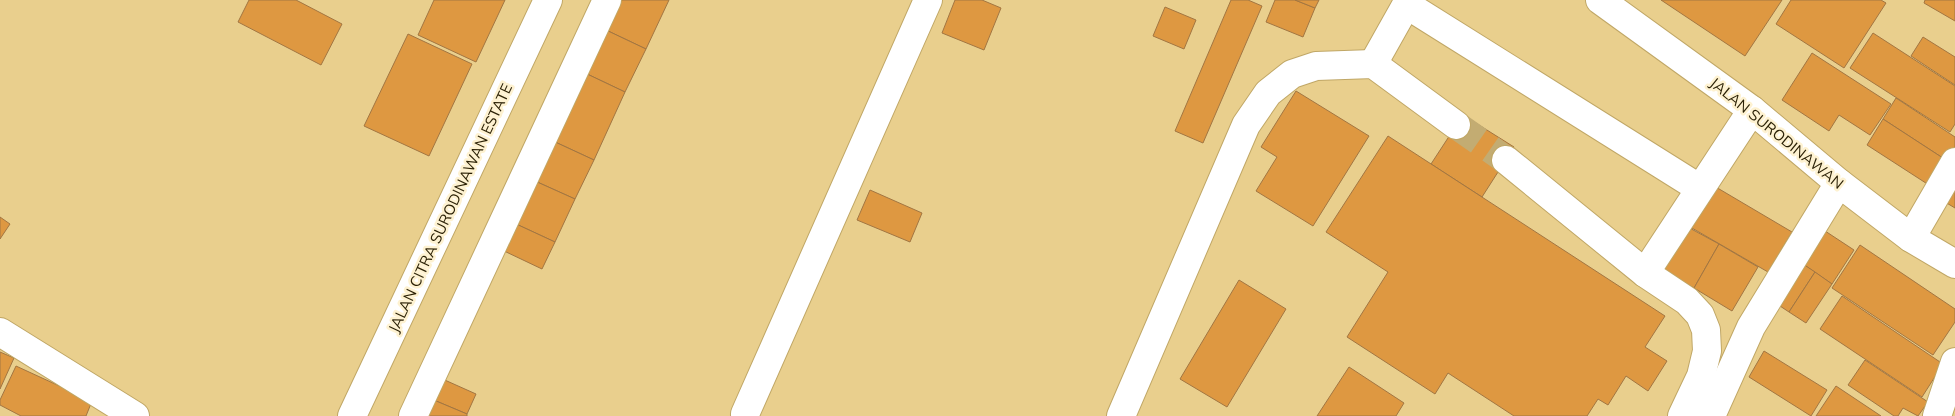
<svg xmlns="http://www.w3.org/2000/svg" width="1955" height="416" font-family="Mulish,sans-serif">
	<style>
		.building { fill: #de9841; stroke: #a27642 }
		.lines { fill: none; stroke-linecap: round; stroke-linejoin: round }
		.minor-tunnel { stroke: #c3ac72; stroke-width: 28; stroke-dasharray: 28 14; stroke-linecap: butt }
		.minor-casing { stroke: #c0a766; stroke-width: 30 }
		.major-casing { stroke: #c0a766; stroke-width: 30 }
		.minor { stroke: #fff; stroke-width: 28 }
		.major { stroke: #fff; stroke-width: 28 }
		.labels { text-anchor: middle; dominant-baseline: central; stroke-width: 5; stroke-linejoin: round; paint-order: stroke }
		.street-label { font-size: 15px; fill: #291f04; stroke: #fef2d1 }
	</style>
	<rect width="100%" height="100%" fill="#e9cf8d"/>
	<g class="building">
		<polygon points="249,0 296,0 342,24 321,65 238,22"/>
		<polygon points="434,0 505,0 476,62 418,35"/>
		<polygon points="620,0 669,0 646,49 606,30"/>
		<polygon points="955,0 982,0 1001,8 984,50 942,33"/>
		<polygon points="1231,0 1248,0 1262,6 1203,143 1175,131"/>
		<polygon points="1275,0 1295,0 1315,8 1303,37 1266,22"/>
		<polygon points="1295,0 1319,0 1315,8"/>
		<polygon points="1661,0 1782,0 1745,56"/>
		<polygon points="1791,0 1881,0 1886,3 1844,68 1776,24"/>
		<polygon points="1925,0 1955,0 1955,21 1924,3"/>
		<polygon points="1165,7 1196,20 1184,49 1153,36"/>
		<polygon points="606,30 646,49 625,92 585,73"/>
		<polygon points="1873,33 1955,86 1955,124 1950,132 1850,68"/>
		<polygon points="408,34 472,64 429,156 364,126"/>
		<polygon points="1923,37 1955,57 1955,85 1911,56"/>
		<polygon points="1812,53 1891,104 1870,135 1839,115 1829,131 1782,100"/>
		<polygon points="585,73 625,92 594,160 553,141"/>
		<polygon points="1296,91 1369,136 1313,226 1256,191 1277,157 1261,147"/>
		<polygon points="1896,98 1955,137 1955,153 1949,162 1883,119"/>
		<polygon points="1463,115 1514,147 1482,197 1431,164"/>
		<polygon points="1883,119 1949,162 1932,187 1867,145"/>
		<polygon points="1388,136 1665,316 1645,347 1667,361 1648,391 1626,376 1608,405 1598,399 1587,416 1514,416 1448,373 1435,394 1347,337 1388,272 1326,232"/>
		<polygon points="553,141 594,160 575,199 535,181"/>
		<polygon points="535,181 575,199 555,242 514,223"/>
		<polygon points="1709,183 1792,232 1768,272 1685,224"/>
		<polygon points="1955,186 1955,208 1945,202"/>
		<polygon points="870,190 922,213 910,242 857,220"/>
		<polygon points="0,217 10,224 0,239"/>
		<polygon points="514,223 555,242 542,269 502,250"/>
		<polygon points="1684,225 1719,244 1694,288 1659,268"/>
		<polygon points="1819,227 1854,250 1832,284 1797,260"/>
		<polygon points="1719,244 1758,267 1732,311 1694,288"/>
		<polygon points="1860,245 1955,309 1955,322 1933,355 1832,288"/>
		<polygon points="1797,260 1815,272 1789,312 1771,300"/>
		<polygon points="1815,272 1832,284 1806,323 1789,312"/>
		<polygon points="1239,280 1286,309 1227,407 1180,379"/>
		<polygon points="1842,296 1943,364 1922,397 1820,329"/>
		<polygon points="1764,351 1827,390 1811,416 1749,377"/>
		<polygon points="0,352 14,358 0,389"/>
		<polygon points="1865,360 1928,402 1918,416 1903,408 1898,416 1894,416 1848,385"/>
		<polygon points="16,366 92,401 86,416 21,416 0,405 0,400"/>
		<polygon points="1349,367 1404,403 1396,416 1317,416"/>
		<polygon points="438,377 476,394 467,414 429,398"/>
		<polygon points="1836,386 1881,416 1816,416"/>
		<polygon points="429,398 467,414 467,416 421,416"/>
	</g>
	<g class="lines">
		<polyline class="minor-tunnel" points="1456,125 1506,160"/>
		<g class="minor-casing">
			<g id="minor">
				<polyline points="1407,5 1699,188"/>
				<polyline points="1373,64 1409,0"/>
				<polyline points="1506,160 1645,273 1687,301 1700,315 1706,330 1707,351 1701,376 1682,416"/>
				<polyline points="1911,238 1955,162"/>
				<polyline points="1645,273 1752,110"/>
				<polyline points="0,332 135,416"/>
				<polyline points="745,414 928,0"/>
				<polyline points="352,416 548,0"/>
				<polyline points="413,416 607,0"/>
				<polyline points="1121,416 1246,125 1268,93 1292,74 1316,66 1373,64 1456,125"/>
				<polyline points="1711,416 1751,327 1839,183"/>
				<polyline points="1937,416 1955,362"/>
			</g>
		</g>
		<g class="major-casing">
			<polyline id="major" points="1600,0 1752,110 1839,183 1911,238 1955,264"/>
		</g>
		<use href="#minor" class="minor"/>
		<use href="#major" class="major"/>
	</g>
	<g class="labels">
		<g class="street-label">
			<text transform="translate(1777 133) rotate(39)">JALAN SURODINAWAN</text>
			<text transform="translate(450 208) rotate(-65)">JALAN CITRA SURODINAWAN ESTATE</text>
		</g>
	</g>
</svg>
